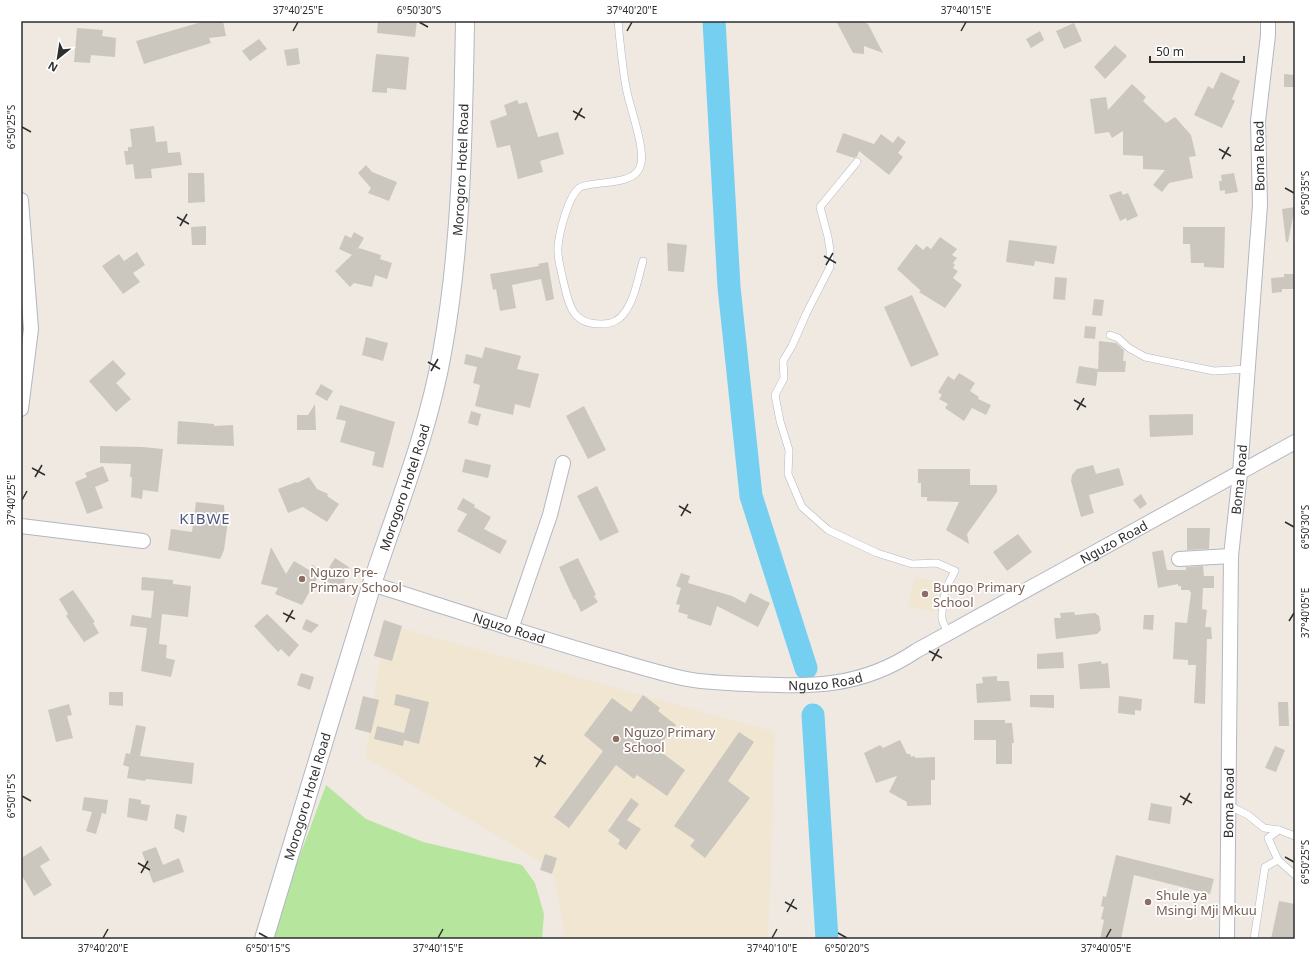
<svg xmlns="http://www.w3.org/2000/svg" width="1316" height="960" font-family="'Noto Sans',sans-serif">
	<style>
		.education { fill: #f0e6d1 }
		.green { fill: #b6e59e }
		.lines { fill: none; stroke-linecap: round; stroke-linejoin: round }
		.river { stroke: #75cff0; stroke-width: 23 }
		.building { fill: #cbc7bf }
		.service-casing { stroke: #b4b7c1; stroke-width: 8 }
		.minor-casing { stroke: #b4b7c1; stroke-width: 16 }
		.tertiary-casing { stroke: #b4b7c1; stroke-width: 20 }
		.service { stroke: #fff; stroke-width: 7 }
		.minor { stroke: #fff; stroke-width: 14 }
		.tertiary { stroke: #fff; stroke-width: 18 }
		.ticks { fill: none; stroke: #2e2e2e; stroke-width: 1.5 }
		.education-dot { fill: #8d6e63; stroke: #fff; stroke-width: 1.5 }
		.labels { text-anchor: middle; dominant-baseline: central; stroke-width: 3.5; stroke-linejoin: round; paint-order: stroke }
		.street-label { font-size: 13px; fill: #2e2e2e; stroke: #fff }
		.education-label { font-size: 13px; fill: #785e54; stroke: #fff; text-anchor: start }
		.quarter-label { font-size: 15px; letter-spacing: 1px; fill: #4d5680; stroke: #fff }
		.neatline { fill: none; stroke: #2e2e2e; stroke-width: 1.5 }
		.ticks-label { font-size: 10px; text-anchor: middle; fill: #2e2e2e }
	</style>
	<rect width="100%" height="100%" fill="#efe9e1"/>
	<g class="education">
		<polygon points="915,577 941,582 934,612 908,606"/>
		<polygon points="386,624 775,732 768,939 565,939 553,869 365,757"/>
	</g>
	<polygon class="green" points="326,785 366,819 423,842 522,865 535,883 544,914 542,939 269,939"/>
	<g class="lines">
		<g class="river">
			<polyline points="714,21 729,287 751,496 806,668"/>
			<polyline points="813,715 827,939"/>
		</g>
	</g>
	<g class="building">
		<polygon points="205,21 223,21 226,36 209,38 211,43 144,64 136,41"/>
		<polygon points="378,21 417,21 415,37 377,33"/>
		<polygon points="836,21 862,21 868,24 883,53 864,46 864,54 853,53"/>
		<polygon points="1074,23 1082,41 1064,49 1056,31"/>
		<polygon points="77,28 103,30 102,36 116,38 115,57 91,55 90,63 74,62"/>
		<polygon points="1040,31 1044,40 1031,48 1026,39"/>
		<polygon points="259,39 267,49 250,61 242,51"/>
		<polygon points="1115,45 1127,56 1105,79 1094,67"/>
		<polygon points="298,48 300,64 287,66 284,50"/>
		<polygon points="376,54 409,57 406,90 387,88 387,93 372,92"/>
		<polygon points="1221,72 1240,81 1232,99 1235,101 1222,128 1194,115 1208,86 1213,89"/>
		<polygon points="1284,74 1295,75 1295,87 1284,87"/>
		<polygon points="1132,84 1146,97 1143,101 1166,123 1175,117 1191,135 1196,156 1189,157 1193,178 1169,183 1162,192 1153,185 1165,170 1143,169 1143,156 1123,155 1123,131 1112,138 1109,132 1095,134 1090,99 1106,97 1108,110"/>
		<polygon points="517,100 519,104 527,102 538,137 558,132 564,154 540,161 543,172 518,179 510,145 497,148 490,121 507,115 504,105"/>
		<polygon points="154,126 156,142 167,141 168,153 180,152 182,165 151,169 152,178 135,179 133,164 126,165 124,151 128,151 128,147 132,147 130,129"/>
		<polygon points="843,133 874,144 881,134 893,143 898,136 906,142 898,153 903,157 889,175 859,151 857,157 854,158 836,152"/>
		<polygon points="366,165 372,172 397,182 389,201 368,193 371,188 358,173"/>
		<polygon points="188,173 204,173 205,202 188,203"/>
		<polygon points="1234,173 1238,192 1225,194 1225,190 1220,191 1219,181 1222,181 1221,175"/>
		<polygon points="1121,191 1123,195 1128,193 1138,216 1127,221 1126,218 1120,221 1109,195"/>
		<polygon points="1295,207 1288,242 1286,242 1282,209"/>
		<polygon points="206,226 206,245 192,245 191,227"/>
		<polygon points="1183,227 1225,227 1224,268 1204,267 1204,263 1191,263 1190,244 1183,244"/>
		<polygon points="354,232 364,238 357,250 359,248 381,255 380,259 392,263 387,279 375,275 372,287 354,283 350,287 335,271 352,255 339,249 345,235 351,238"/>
		<polygon points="940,237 957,249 952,255 957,258 953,263 955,265 953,268 958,271 953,278 962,285 945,308 919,292 921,291 897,269 916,244 923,250 927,246 931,249"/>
		<polygon points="1009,240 1057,246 1054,264 1035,261 1034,266 1006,262"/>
		<polygon points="667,243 687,245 684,272 668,271"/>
		<polygon points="137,252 145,265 133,273 140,282 123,294 102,266 119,254 124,261"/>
		<polygon points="548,262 554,299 546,301 541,279 512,285 516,308 500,311 496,289 493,290 490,274 539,266 538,264"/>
		<polygon points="1284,274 1295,274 1295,289 1282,289 1282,292 1272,293 1271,278 1284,277"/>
		<polygon points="1055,277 1067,278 1065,300 1053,299"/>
		<polygon points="912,295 939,355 911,367 884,307"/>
		<polygon points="1094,299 1104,300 1102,316 1092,315"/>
		<polygon points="1085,326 1096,327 1095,339 1084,338"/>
		<polygon points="366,337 388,343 383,361 362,355"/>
		<polygon points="1099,341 1116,343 1124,350 1123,361 1126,361 1125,372 1098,372"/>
		<polygon points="485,347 521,356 517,369 539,374 530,408 515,404 513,415 475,406 480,385 473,383 477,367 464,364 466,354 482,358"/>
		<polygon points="113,360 126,374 116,383 131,399 116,412 89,381"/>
		<polygon points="1079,366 1098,369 1096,386 1076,383"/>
		<polygon points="959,373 975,383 970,391 979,397 978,399 991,405 986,415 972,408 964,421 945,408 948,404 939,399 942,395 938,392 948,376 954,380"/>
		<polygon points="321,384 333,391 327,401 315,394"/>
		<polygon points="315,404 316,430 297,430 297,415 308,415"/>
		<polygon points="340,405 395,422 383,468 372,465 375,452 340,442 346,421 336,419"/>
		<polygon points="584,406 606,450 588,459 566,416"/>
		<polygon points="471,411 481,414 478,426 468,423"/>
		<polygon points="1193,414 1193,435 1150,437 1149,415"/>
		<polygon points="178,421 214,424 214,426 233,425 234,446 177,444"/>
		<polygon points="100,446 142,447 163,449 158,492 143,490 142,499 131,497 132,477 130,477 131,464 100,463"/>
		<polygon points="465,459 491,465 488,478 462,472"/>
		<polygon points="1093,465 1096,474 1119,468 1124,485 1089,495 1094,513 1081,517 1071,481 1072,475 1077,469"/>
		<polygon points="103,466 109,481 95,487 103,508 87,514 75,482 87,477 85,473"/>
		<polygon points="918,469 970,469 970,485 997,485 997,492 967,534 969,544 946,530 959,502 927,501 927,497 921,497 921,483 918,483"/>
		<polygon points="309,477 317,489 328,494 327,496 339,504 327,522 303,507 288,513 278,489 296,482 297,483"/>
		<polygon points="597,486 619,532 600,541 577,496"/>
		<polygon points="1141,494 1147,504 1140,509 1133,500"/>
		<polygon points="463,498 475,505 474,507 491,517 484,529 507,541 500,554 457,531 467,514 457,509"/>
		<polygon points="196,502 224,505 225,521 228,521 224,550 220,559 168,550 171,529 192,532"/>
		<polygon points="1187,528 1210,528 1209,549 1187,550"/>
		<polygon points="1018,534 1032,552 1007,571 993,552"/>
		<polygon points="271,547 286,574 294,561 309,570 312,565 322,570 302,605 275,594 278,588 261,584"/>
		<polygon points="1163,550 1167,570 1186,570 1186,567 1203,566 1204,576 1214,576 1214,588 1203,588 1202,609 1207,610 1205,627 1211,627 1212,639 1207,639 1205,704 1194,703 1196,665 1188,665 1188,660 1173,659 1175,622 1187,623 1191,593 1189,590 1181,590 1181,586 1178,586 1178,584 1158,588 1152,552"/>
		<polygon points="335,558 349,567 342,589 322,579"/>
		<polygon points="578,558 596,595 594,596 598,602 581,612 575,599 574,600 559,567"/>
		<polygon points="681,573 690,576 688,583 732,596 745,603 750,593 770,603 758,627 717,606 711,626 687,618 688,615 678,612 680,605 676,604 681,588 676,586"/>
		<polygon points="142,577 173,580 173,584 191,586 188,617 162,614 159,644 167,645 166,658 175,660 171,677 141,671 147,628 130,626 132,615 151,618 154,591 141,590"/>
		<polygon points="73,590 95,622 93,623 99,633 84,642 66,616 68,614 59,599"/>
		<polygon points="1074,612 1075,615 1095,613 1099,616 1101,630 1097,634 1056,639 1054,618 1061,618 1060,613"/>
		<polygon points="267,614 299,645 289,657 281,649 278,652 254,626"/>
		<polygon points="1144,615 1154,615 1153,630 1143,629"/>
		<polygon points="306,619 319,625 311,633 302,629"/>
		<polygon points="384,620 402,626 392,661 374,656"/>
		<polygon points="1063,652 1064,668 1037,669 1037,654"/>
		<polygon points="1101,661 1102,664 1108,663 1110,688 1080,689 1078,664"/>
		<polygon points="301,673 314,677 310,690 297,685"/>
		<polygon points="997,676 997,681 1009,681 1011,701 977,703 976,684 983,683 982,677"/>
		<polygon points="109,692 123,692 123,706 109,705"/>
		<polygon points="396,694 429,702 419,744 404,740 403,746 374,739 377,726 404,733 410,709 394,705"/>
		<polygon points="643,695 660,708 658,711 676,725 657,749 685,770 667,796 637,775 634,779 616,765 569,828 554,817 603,751 584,735 612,698 631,712"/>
		<polygon points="1030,695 1054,695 1054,708 1030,707"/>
		<polygon points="363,696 379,700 371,733 355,729"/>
		<polygon points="1119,696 1142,699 1141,711 1135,710 1135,715 1118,713"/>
		<polygon points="1278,702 1288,702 1289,726 1279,726"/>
		<polygon points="69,704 72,715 67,716 73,738 56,742 48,710"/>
		<polygon points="974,720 1005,720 1005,723 1012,723 1014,743 1012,743 1012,764 996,764 996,740 974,740"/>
		<polygon points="136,725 146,727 140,756 194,763 192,784 146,779 145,781 127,778 129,767 123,765 126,753 130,754"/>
		<polygon points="739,732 754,742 728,781 750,798 705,858 690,846 695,840 674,826"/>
		<polygon points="900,740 907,754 910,754 911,757 914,756 916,758 935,757 935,780 931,780 931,805 907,806 907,802 889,792 897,776 876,783 864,753 880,745 883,748"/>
		<polygon points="1275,746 1285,750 1276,772 1265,768"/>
		<polygon points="84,797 108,800 106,814 102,813 96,834 86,831 92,812 82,810"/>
		<polygon points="129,798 141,800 141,804 150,805 147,821 127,817"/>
		<polygon points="631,798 639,804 627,820 641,829 626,850 618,844 620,840 608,831"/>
		<polygon points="1151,803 1172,807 1170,824 1148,820"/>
		<polygon points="176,814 187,816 184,833 174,828"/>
		<polygon points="41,846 50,860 40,866 52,885 34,896 21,874 21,858"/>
		<polygon points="156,847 163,865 179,858 184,872 153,883 142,852"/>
		<polygon points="545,854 557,858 552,874 540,870"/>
		<polygon points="1116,855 1214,879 1210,894 1134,875 1121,939 1100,939 1104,920 1101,919 1104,907 1101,906 1103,896 1106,897"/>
		<polygon points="1279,901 1295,904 1295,939 1271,939"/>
	</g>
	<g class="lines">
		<g class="service-casing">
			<g id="service">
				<path d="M618,21C620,43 622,65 626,87C629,106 647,151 640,167C633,187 590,180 579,188C568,197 559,233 558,247C557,258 561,269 563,280C569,304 571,325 602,324C611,324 620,320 625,312C635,298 638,278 643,261"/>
				<path d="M857,162L820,207L828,237L830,250V267L806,314L792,346L783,361L784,378L775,395L780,421L789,450L788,474L802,507L828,530L877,553L912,564L937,563L955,571C946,586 941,602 942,619C943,625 947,628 948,634"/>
				<polyline points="1110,335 1118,338 1129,348 1145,357 1214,371 1248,369"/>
				<polyline points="1228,805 1248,815 1264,828 1279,830 1268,838 1278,860 1265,867 1254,939"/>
				<polyline points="1279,830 1295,836"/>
				<polyline points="1278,860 1295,875"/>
			</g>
		</g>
		<g class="minor-casing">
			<g id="minor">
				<polyline points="21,200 31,329 21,409"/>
				<polyline points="21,526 143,541"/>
				<polyline points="1179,559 1231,556"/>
				<path id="s1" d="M372,584C452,609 531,636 612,659C637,666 662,674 687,679C707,683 728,683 748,684C811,687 861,688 916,651L1295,442"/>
				<polyline points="511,629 550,515 563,463"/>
				<path id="s2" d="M1227,939L1231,556L1240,473L1260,205L1258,121L1268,35V21"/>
			</g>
		</g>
		<g class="tertiary-casing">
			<g id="tertiary">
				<path id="s3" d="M264,939C300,821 335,702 372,584C397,508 428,432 442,353C462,244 463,131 465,21"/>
			</g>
		</g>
		<use href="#service" class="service"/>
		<use href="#minor" class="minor"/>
		<use href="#tertiary" class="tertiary"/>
	</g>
	<path class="ticks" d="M419,22L428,27M293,31L298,22M627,31L632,22M961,31L966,22M573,111L585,118M575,120L582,108M22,127L31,132M1219,149L1231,156M1222,159L1229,147M1285,188L1294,193M177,217L189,224M180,226L187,214M824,256L836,263M826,265L833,253M428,362L440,369M431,371L438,359M1074,400L1086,407M1077,410L1084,398M32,468L45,475M35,477L42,465M22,500L27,491M679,506L691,513M681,516L688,504M1285,522L1294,527M283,613L295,619M1289,621L1294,613M286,622L293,610M929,651L942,658M932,661L939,649M534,757L546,764M536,767L543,755M22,796L31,801M1180,796L1192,803M1183,805L1190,793M1285,857L1294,862M138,863L150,870M141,873L148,861M785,902L797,909M787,912L794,899M259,933L268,938M838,933L847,938M103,938L108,929M438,938L443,929M772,938L777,929M1106,938L1111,929"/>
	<g class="education-dot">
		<circle cx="302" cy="579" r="4"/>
		<circle cx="925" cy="594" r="4"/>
		<circle cx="616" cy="739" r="4"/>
		<circle cx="1148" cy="902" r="4"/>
	</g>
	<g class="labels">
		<g class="street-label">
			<text transform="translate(1259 156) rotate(-91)">Boma Road</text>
			<text stroke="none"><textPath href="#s3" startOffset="797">Morogoro Hotel Road</textPath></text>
			<text stroke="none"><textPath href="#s2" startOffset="460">Boma Road</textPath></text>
			<text stroke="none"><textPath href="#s3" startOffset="473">Morogoro Hotel Road</textPath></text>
			<text stroke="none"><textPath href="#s1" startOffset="791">Nguzo Road</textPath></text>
			<text stroke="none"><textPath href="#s1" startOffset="144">Nguzo Road</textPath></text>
			<text stroke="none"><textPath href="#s1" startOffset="468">Nguzo Road</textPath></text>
			<text stroke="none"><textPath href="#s3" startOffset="149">Morogoro Hotel Road</textPath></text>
			<text stroke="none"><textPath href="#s2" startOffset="136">Boma Road</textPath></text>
		</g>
		<g class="education-label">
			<text x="310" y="572">Nguzo Pre-<tspan x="310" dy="15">Primary School</tspan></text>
			<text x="933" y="587">Bungo Primary<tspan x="933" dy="15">School</tspan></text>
			<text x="624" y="732">Nguzo Primary<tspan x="624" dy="15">School</tspan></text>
			<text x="1156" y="895">Shule ya<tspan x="1156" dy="15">Msingi Mji Mkuu</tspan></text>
		</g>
		<g class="quarter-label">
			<text x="205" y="518">KIBWE</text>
		</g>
	</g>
	<rect width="1316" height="960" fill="none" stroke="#ffffff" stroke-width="44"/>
	<g transform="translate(58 58) rotate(210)" stroke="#ffffff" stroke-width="3" paint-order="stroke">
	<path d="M0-3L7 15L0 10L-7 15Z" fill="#2e2e2e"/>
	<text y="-6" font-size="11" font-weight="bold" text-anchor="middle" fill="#2e2e2e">N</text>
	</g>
	<path d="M1150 56v6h94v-6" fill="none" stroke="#2e2e2e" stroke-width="2"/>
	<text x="1156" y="56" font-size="12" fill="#2e2e2e" stroke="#ffffff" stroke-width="3" paint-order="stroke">50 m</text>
	<rect x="22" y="22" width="1272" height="916" class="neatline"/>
	<g class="ticks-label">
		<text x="298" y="14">37°40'25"E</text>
		<text x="419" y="14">6°50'30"S</text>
		<text x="632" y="14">37°40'20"E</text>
		<text x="966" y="14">37°40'15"E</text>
		<text transform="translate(11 127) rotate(-90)" y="4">6°50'25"S</text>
		<text transform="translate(1305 193) rotate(-90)" y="4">6°50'35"S</text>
		<text transform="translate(11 500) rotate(-90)" y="4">37°40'25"E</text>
		<text transform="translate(1305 527) rotate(-90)" y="4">6°50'30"S</text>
		<text transform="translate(1305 613) rotate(-90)" y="4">37°40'05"E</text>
		<text transform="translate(11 796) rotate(-90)" y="4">6°50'15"S</text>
		<text transform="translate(1305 862) rotate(-90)" y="4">6°50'25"S</text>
		<text x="103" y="952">37°40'20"E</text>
		<text x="268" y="952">6°50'15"S</text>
		<text x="438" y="952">37°40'15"E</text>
		<text x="772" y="952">37°40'10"E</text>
		<text x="847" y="952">6°50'20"S</text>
		<text x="1106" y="952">37°40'05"E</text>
	</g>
</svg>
